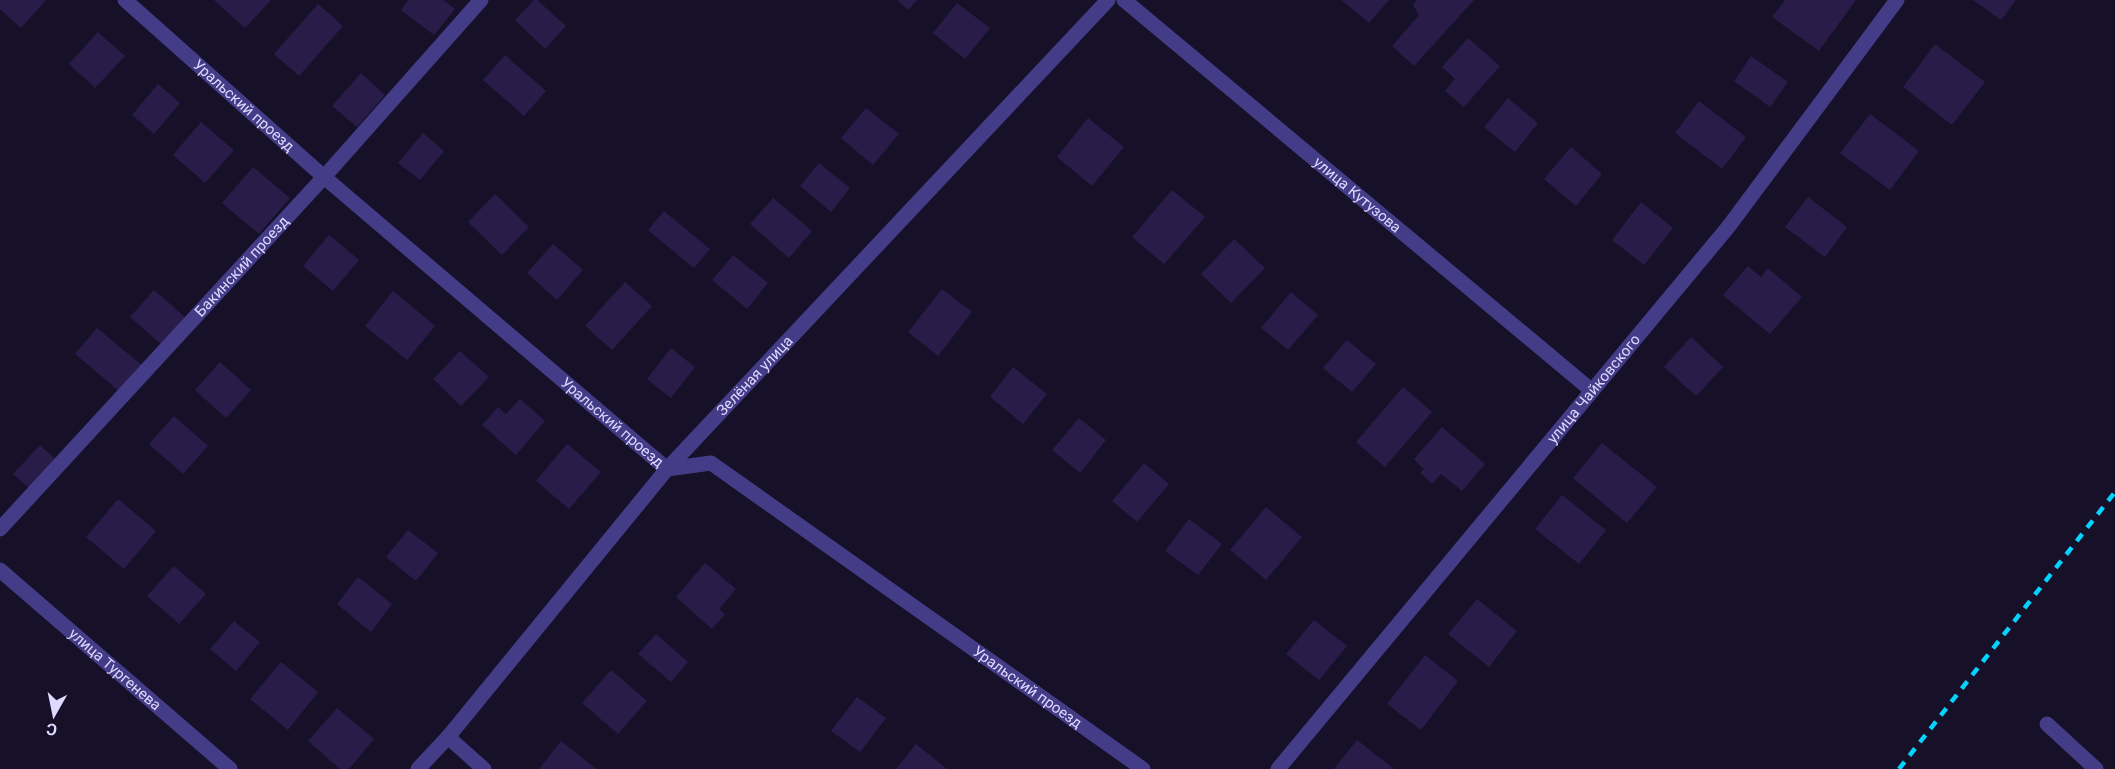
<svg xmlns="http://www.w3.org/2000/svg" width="2115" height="769" font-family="Roboto,sans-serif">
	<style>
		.building { fill: #291c49 }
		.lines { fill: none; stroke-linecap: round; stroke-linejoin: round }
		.lane { stroke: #443c87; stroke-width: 15 }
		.street { stroke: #443c87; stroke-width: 15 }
		.rail { stroke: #05d3fd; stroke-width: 4.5; stroke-dasharray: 9 8; stroke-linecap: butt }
		.labels { text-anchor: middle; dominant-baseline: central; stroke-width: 6; stroke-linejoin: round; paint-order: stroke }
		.street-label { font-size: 15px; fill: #dfd8ff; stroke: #161029 }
	</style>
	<rect width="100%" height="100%" fill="#161029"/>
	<g class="building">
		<polygon points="0,0 46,0 21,28 0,9"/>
		<polygon points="214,0 271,0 245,28"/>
		<polygon points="408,0 443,0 455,9 434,35 401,10"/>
		<polygon points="534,0 537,0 566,26 545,49 515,20"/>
		<polygon points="897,0 917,0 908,10"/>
		<polygon points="1341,0 1389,0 1369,23"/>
		<polygon points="1417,0 1474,0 1414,66 1392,46 1419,15 1413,5"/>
		<polygon points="1785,0 1856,0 1819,51 1772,17"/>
		<polygon points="1973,0 2016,0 2001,20"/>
		<polygon points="957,3 990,28 965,59 933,33"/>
		<polygon points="318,4 343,26 299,76 274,54"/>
		<polygon points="98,32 125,56 95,88 69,64"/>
		<polygon points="1468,38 1500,66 1464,107 1445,91 1455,79 1442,67"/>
		<polygon points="1935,44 1985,82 1952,125 1903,87"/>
		<polygon points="505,55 546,91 524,116 483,80"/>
		<polygon points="1751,56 1788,82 1770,107 1734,81"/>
		<polygon points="361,73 385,95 357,127 332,106"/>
		<polygon points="158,84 180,103 154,134 132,115"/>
		<polygon points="1508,98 1538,123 1515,152 1484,127"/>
		<polygon points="1699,101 1746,137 1722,169 1675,133"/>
		<polygon points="866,108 899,134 873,165 841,138"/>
		<polygon points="1870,114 1919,151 1890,190 1840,153"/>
		<polygon points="1088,118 1124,147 1092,186 1057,157"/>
		<polygon points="201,122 234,150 205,183 173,155"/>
		<polygon points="423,133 444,151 420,180 398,163"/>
		<polygon points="1571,147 1602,174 1576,206 1544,179"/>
		<polygon points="819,163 850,188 831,212 800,186"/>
		<polygon points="253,167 290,198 259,234 222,203"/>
		<polygon points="1172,190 1205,217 1164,264 1132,237"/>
		<polygon points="495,194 529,227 502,255 468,222"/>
		<polygon points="1808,197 1847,227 1825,257 1785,227"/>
		<polygon points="773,198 812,231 789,258 750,224"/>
		<polygon points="1641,202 1673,228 1644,265 1612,240"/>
		<polygon points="664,211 710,249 694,268 648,230"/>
		<polygon points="329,235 359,260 333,291 303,266"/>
		<polygon points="1234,239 1265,268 1231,303 1201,274"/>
		<polygon points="553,244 583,270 557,300 527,273"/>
		<polygon points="733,255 768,283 747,309 712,280"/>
		<polygon points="1748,266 1761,277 1768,268 1802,297 1770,334 1723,295"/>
		<polygon points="625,282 652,306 612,350 585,326"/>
		<polygon points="942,289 972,312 938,356 908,332"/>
		<polygon points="154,290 186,318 162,345 130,317"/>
		<polygon points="393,291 435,326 407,360 365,326"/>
		<polygon points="1291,292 1318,315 1288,350 1261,328"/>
		<polygon points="97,328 143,366 121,393 75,354"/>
		<polygon points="1691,337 1723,367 1696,396 1664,367"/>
		<polygon points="1347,340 1376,364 1352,392 1323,368"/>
		<polygon points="671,348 695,367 671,398 647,379"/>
		<polygon points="460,351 489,377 461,406 433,379"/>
		<polygon points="220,362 251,390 226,418 195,390"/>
		<polygon points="1013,367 1047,394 1023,424 990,397"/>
		<polygon points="1403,387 1432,412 1385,467 1356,442"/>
		<polygon points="520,399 545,421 516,455 482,425 498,407 506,414"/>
		<polygon points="174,416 208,446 183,474 149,444"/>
		<polygon points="1079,418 1106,440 1080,473 1052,450"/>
		<polygon points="1442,427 1485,464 1462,491 1441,474 1432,484 1420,473 1424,469 1414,459"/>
		<polygon points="1602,443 1657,487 1627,523 1573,478"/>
		<polygon points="567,444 601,472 569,509 536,481"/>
		<polygon points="40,445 58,462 31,490 13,474"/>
		<polygon points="1144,463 1169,484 1137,522 1112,501"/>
		<polygon points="1562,495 1606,530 1579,564 1535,529"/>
		<polygon points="118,499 156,531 124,569 86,537"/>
		<polygon points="1266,507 1302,537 1266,580 1230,550"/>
		<polygon points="1189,519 1222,544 1198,575 1165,551"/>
		<polygon points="408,530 438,553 416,581 386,557"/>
		<polygon points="705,563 736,589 719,609 725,614 712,629 676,597"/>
		<polygon points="174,566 206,594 179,624 147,596"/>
		<polygon points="358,577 392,604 371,632 337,604"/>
		<polygon points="1477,599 1517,631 1489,667 1448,634"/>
		<polygon points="1314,620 1347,646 1319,680 1286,654"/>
		<polygon points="234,621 260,642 236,671 210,649"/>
		<polygon points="656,634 688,662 671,682 638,654"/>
		<polygon points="1425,655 1458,681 1421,730 1387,704"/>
		<polygon points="281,662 318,692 288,730 250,699"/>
		<polygon points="611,670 647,701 618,734 582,703"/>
		<polygon points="857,697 886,718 860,752 831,731"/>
		<polygon points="337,708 374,739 349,769 340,769 308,741"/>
		<polygon points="1357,740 1394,769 1334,769"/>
		<polygon points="561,741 596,769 539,769"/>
		<polygon points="916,744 947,769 896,769"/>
	</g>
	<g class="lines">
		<polyline class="lane" points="2047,724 2096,769"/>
		<g class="street">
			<path id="s1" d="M125,0L324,177L667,469L711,463L1143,769"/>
			<path id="s2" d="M1124,0L1591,390"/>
			<path id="s3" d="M0,529L324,177L481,0"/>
			<path id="s4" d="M0,570L230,769"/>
			<polyline points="448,737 484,769"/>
			<path id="s5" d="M418,769L448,737L667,469L1108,0"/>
			<path id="s6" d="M1278,769L1729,226L1897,0"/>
		</g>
		<polyline class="rail" points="1899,769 2115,492"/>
	</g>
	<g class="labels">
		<g class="street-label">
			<text stroke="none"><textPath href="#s1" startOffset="159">Уральский проезд</textPath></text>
			<text stroke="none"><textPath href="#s2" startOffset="304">улица Кутузова</textPath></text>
			<text stroke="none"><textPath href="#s3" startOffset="357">Бакинский проезд</textPath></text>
			<text stroke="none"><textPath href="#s5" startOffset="518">Зелёная улица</textPath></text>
			<text stroke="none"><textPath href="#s6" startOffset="494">улица Чайковского</textPath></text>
			<text stroke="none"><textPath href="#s1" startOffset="645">Уральский проезд</textPath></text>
			<text stroke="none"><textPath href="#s4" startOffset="152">улица Тургенева</textPath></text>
			<text stroke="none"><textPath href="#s1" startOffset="1149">Уральский проезд</textPath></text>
		</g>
	</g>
	<g transform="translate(54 715) rotate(189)" stroke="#161029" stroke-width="4.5" paint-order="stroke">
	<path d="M0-4.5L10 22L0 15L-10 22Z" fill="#dfd8ff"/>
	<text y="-9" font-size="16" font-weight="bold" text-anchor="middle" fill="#dfd8ff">С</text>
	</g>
</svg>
